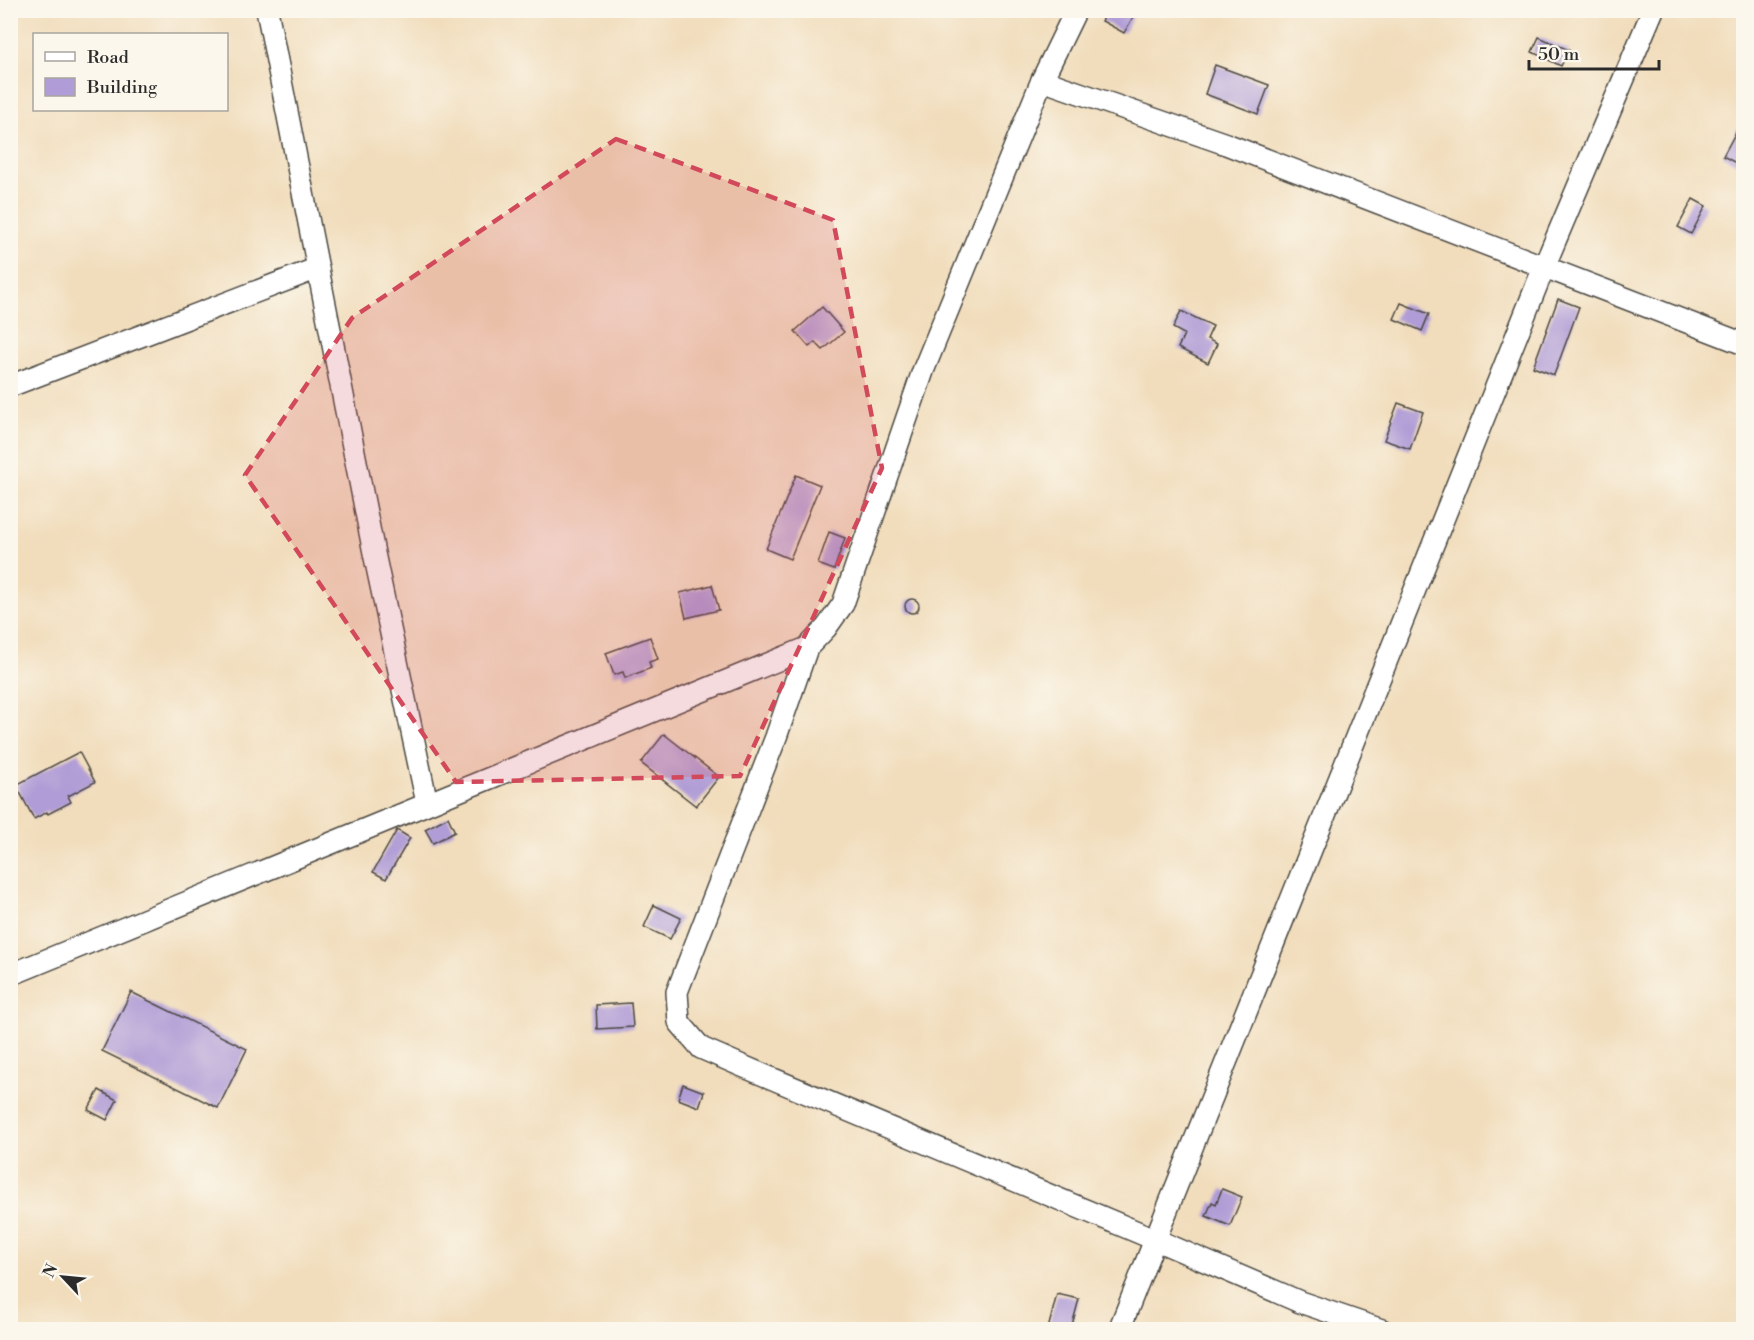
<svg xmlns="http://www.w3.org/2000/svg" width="1754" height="1340" font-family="'Libre Bodoni',serif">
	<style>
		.building { fill: #b09cd6 }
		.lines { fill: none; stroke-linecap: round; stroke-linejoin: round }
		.street-casing { stroke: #494641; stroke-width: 24 }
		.street { stroke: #fff; stroke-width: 21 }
		.marked { fill: #d1495b; fill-opacity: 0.2; stroke: #d1495b; stroke-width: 4.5; stroke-dasharray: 12 8; stroke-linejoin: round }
	</style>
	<rect width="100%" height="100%" fill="#fbf7ec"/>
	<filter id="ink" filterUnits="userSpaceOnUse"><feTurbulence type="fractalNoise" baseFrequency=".0167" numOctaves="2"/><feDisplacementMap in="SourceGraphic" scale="12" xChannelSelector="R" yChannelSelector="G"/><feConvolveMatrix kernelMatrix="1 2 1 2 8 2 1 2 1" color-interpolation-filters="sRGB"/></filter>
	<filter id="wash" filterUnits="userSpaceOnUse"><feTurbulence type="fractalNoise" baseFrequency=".008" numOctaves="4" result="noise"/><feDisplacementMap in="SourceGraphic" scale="24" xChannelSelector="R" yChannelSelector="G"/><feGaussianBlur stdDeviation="1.35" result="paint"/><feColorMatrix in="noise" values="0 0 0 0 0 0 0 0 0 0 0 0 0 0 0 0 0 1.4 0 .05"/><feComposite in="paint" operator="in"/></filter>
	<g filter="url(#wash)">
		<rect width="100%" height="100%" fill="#f1ddbc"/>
		<g id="blocks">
			<g class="building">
				<polygon points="1108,10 1137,10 1124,33 1102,21"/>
				<polygon points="1539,37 1569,50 1561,66 1532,52"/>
				<polygon points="1215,65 1269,85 1258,114 1205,94"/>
				<polygon points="1743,119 1743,167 1723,156"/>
				<polygon points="1693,199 1706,206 1691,234 1678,227"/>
				<polygon points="1558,299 1579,307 1554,375 1533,367"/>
				<polygon points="1401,303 1429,314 1422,331 1394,319"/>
				<polygon points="822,307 844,332 823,350 815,342 809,347 795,331"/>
				<polygon points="1181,311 1213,326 1207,339 1217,344 1208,363 1178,348 1184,334 1173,328"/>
				<polygon points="1398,403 1423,412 1410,449 1384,440"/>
				<polygon points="796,475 820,485 790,559 766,549"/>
				<polygon points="829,532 845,538 834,570 818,564"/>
				<polygon points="712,585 719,610 686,618 680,593"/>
				<circle cx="912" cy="606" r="7"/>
				<polygon points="650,637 658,659 649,662 651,668 625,678 623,672 614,675 606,653"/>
				<polygon points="664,734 719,777 696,806 641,763"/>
				<polygon points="79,752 95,782 68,796 71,802 48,814 47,812 34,819 16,785"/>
				<polygon points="448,817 455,832 433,843 425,829"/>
				<polygon points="397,830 410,838 386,879 373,872"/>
				<polygon points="654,905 681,918 670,939 644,927"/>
				<polygon points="131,992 247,1049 218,1108 102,1051"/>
				<polygon points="631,1003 633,1027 597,1029 596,1005"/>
				<polygon points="683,1084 704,1092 699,1107 678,1099"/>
				<polygon points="99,1090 117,1100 107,1120 88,1110"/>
				<polygon points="1222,1189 1242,1197 1230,1226 1206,1216 1212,1202 1216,1204"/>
				<polygon points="1057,1294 1079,1299 1071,1329 1048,1329"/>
			</g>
		</g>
	</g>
	<g filter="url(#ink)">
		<use href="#blocks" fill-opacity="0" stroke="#494641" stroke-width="1.5"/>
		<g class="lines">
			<g class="street-casing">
				<g id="street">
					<polyline points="267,10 374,553 427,803"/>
					<polyline points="1042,80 1226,144 1744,344"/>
					<polyline points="10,386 318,268"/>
					<polyline points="807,648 776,737 677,992 679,1022 701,1048 740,1065 1154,1239 1300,1302 1382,1330"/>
					<polyline points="10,975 807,648 826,628 843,604 923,371 1042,80 1076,10"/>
					<polyline points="1119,1330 1544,267 1653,10"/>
				</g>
			</g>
			<use href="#street" class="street"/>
		</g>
	</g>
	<path class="marked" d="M616,139L833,220L882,468L740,776L456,782L245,475L352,318Z"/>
	<rect width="1754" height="1340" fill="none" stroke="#fbf7ec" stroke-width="36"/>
	<rect x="33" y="33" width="195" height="78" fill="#fbf7ec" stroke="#a8a59f" stroke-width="1.5"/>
	<rect x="45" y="52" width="30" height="9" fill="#ffffff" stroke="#a8a59f" stroke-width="1.5"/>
	<text x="87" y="63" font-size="18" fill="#2b2b2b">Road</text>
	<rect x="45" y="78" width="30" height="18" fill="#b09cd6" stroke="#a8a59f" stroke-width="1.5"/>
	<text x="87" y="93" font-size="18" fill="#2b2b2b">Building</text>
	<g transform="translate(63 1277) rotate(296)" stroke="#fbf7ec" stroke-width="4.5" paint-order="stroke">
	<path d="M0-4.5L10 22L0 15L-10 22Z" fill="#2b2b2b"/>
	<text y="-9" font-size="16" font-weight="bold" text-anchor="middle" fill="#2b2b2b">N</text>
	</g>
	<path d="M1529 60v9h130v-9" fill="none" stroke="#2b2b2b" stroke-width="3"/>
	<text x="1538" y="60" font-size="18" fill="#2b2b2b" stroke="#fbf7ec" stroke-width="4.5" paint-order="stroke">50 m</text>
</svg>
